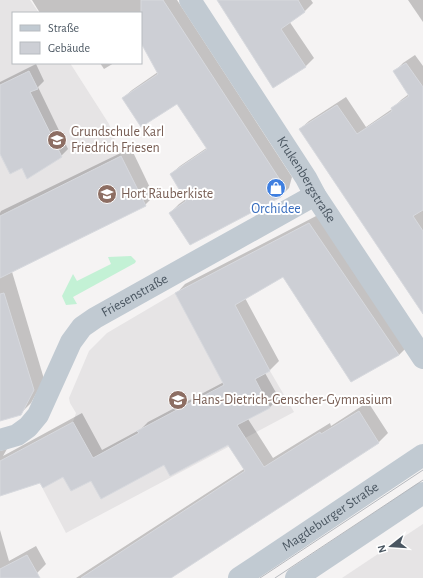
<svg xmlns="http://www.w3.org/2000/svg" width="423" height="578" font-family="'Alegreya Sans',sans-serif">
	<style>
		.education { fill: #e6e4e5 }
		.green { fill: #c3f1d5 }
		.shadow { fill: #0003 }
		.building { fill: #cdcfd5; stroke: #d7d9de }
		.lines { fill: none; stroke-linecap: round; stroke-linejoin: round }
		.minor { stroke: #c1cad2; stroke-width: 22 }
		.tram { stroke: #b5b8bd; stroke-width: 1 }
		.labels { text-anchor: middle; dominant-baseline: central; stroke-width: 4; stroke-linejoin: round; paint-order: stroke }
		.education-label { font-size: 14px; fill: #785e54; stroke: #fff; text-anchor: start }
		.street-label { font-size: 14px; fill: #4a5661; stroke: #fff }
		.shop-label { font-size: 14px; fill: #366cbe; stroke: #fff }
	</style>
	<rect width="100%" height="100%" fill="#f5f3f3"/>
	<g class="education">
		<polygon points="0,0 30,0 39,13 13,13 13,63 70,63 109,124 121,156 146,206 0,263"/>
		<polygon points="217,271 270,371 294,412 66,533 22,449 73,422 76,413 70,403 69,398 89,351 107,333 175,293"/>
		<polygon points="423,524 423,578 342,578"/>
	</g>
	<polygon class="green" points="131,256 136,261 135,263 73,297 77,304 66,305 62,296 73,274 77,281 111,264 108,257"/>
	<g class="shadow">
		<polygon points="32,0 177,0 292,177 289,188 280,197 170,213 179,204 186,199 171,174 180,166 208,147 177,103 123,98 132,90 158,72 142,44 141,45 141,13 40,13"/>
		<polygon points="218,0 311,0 313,3 305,11 289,21 314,58 306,66 273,87"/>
		<polygon points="408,0 423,0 423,22"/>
		<polygon points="415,55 423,66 423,312 300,129 309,121 346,97 366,127 392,109 401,100 409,94 394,72 403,63"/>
		<polygon points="100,63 114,63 104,69"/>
		<polygon points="36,64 44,81 38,87 68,149 61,156 23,167 0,151 0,82"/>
		<polygon points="131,148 154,196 145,205 0,236 0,213 1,211"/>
		<polygon points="318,215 408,346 399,355 351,380 283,276 245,298 279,361 270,370 265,373 279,398 270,407 248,419 273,458 330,423 331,426 368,402 388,433 379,442 170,578 76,578 244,469 228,444 164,464 92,479 64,476 41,482 0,495 0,451 7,449 3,456 82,413 102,450 141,429 148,422 224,382 176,294 185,284"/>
		<polygon points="7,255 44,379 31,403 20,414 0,420 0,258"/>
		<polygon points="0,530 9,561 36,546 46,564 37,573 26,578 0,578"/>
	</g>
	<g class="building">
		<polygon points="141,0 163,0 284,186 281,197 190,245 169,213 186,201 170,174 207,149 177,104 141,127 122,98 158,74 141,43"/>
		<polygon points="217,0 298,0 305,12 281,29 306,67 273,88"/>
		<polygon points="406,63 423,87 423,210 413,216 423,231 423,314 299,129 337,105 357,134 392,111 391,108 409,96 393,71"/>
		<polygon points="29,71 38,89 30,92 62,157 27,179 22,168 10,174 0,154 0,85"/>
		<polygon points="121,156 146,206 0,278 0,216"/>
		<polygon points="309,223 399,355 351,382 283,277 235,305 270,371 255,379 270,408 237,425 264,467 320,432 321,434 359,411 379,443 171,578 81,578 245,471 228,445 170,476 164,465 101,499 91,481 71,491 63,477 43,488 40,483 0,496 0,461 73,422 93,458 139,433 137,431 224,385 175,293"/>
		<polygon points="4,293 34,390 21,415 0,421 0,294"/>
		<polygon points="27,555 40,578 0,578 0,569"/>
	</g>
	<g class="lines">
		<g class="minor">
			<path id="s1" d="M190,0L306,178L315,195L423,358"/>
			<path id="s2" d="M0,440L17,435L28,427L38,415L71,342L82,327L95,318L315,195"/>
			<path id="s3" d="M239,578L423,455"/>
			<polyline points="296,578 423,493"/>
		</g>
		<g class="tram">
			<polyline points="260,578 423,470"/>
			<polyline points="275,578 423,480"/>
		</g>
	</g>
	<defs>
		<g id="school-disc" transform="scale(1)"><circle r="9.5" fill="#8d6e63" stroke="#fff"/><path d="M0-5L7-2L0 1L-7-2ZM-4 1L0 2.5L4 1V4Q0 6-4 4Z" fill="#fff"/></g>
		<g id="shop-disc" transform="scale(1)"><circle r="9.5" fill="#3f7fe0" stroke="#fff"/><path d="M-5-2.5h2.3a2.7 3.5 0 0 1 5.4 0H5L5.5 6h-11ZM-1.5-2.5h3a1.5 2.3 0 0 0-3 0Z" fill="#fff"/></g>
	</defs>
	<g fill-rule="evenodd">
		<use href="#school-disc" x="57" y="140"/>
		<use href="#shop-disc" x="276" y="188"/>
		<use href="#school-disc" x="107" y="194"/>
		<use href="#school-disc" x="178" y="400"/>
	</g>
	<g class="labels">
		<g class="education-label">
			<text x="71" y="132">Grundschule Karl<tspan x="71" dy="16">Friedrich Friesen</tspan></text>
			<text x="121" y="194">Hort Räuberkiste</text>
			<text x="192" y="400">Hans-Dietrich-Genscher-Gymnasium</text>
		</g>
		<g class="street-label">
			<text stroke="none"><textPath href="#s1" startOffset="214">Krukenbergstraße</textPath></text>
			<text stroke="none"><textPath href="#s2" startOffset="207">Friesenstraße</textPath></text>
			<text stroke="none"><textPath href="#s3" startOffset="110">Magdeburger Straße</textPath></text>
		</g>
		<g class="shop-label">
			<text x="276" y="209">Orchidee</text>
		</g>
	</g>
	<rect x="12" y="12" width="130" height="52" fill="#ffffff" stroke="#b7bbc0"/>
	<rect x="20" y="25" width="20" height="6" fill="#c1cad2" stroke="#b7bbc0"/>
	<text x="48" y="32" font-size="12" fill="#4a5661">Straße</text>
	<rect x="20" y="42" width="20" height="12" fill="#cdcfd5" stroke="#b7bbc0"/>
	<text x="48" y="52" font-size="12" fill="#4a5661">Gebäude</text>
	<g transform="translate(391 546) rotate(253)" stroke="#ffffff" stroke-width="3" paint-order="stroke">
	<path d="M0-3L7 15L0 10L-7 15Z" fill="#4a5661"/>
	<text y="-6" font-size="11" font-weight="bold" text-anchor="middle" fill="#4a5661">N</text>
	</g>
</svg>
